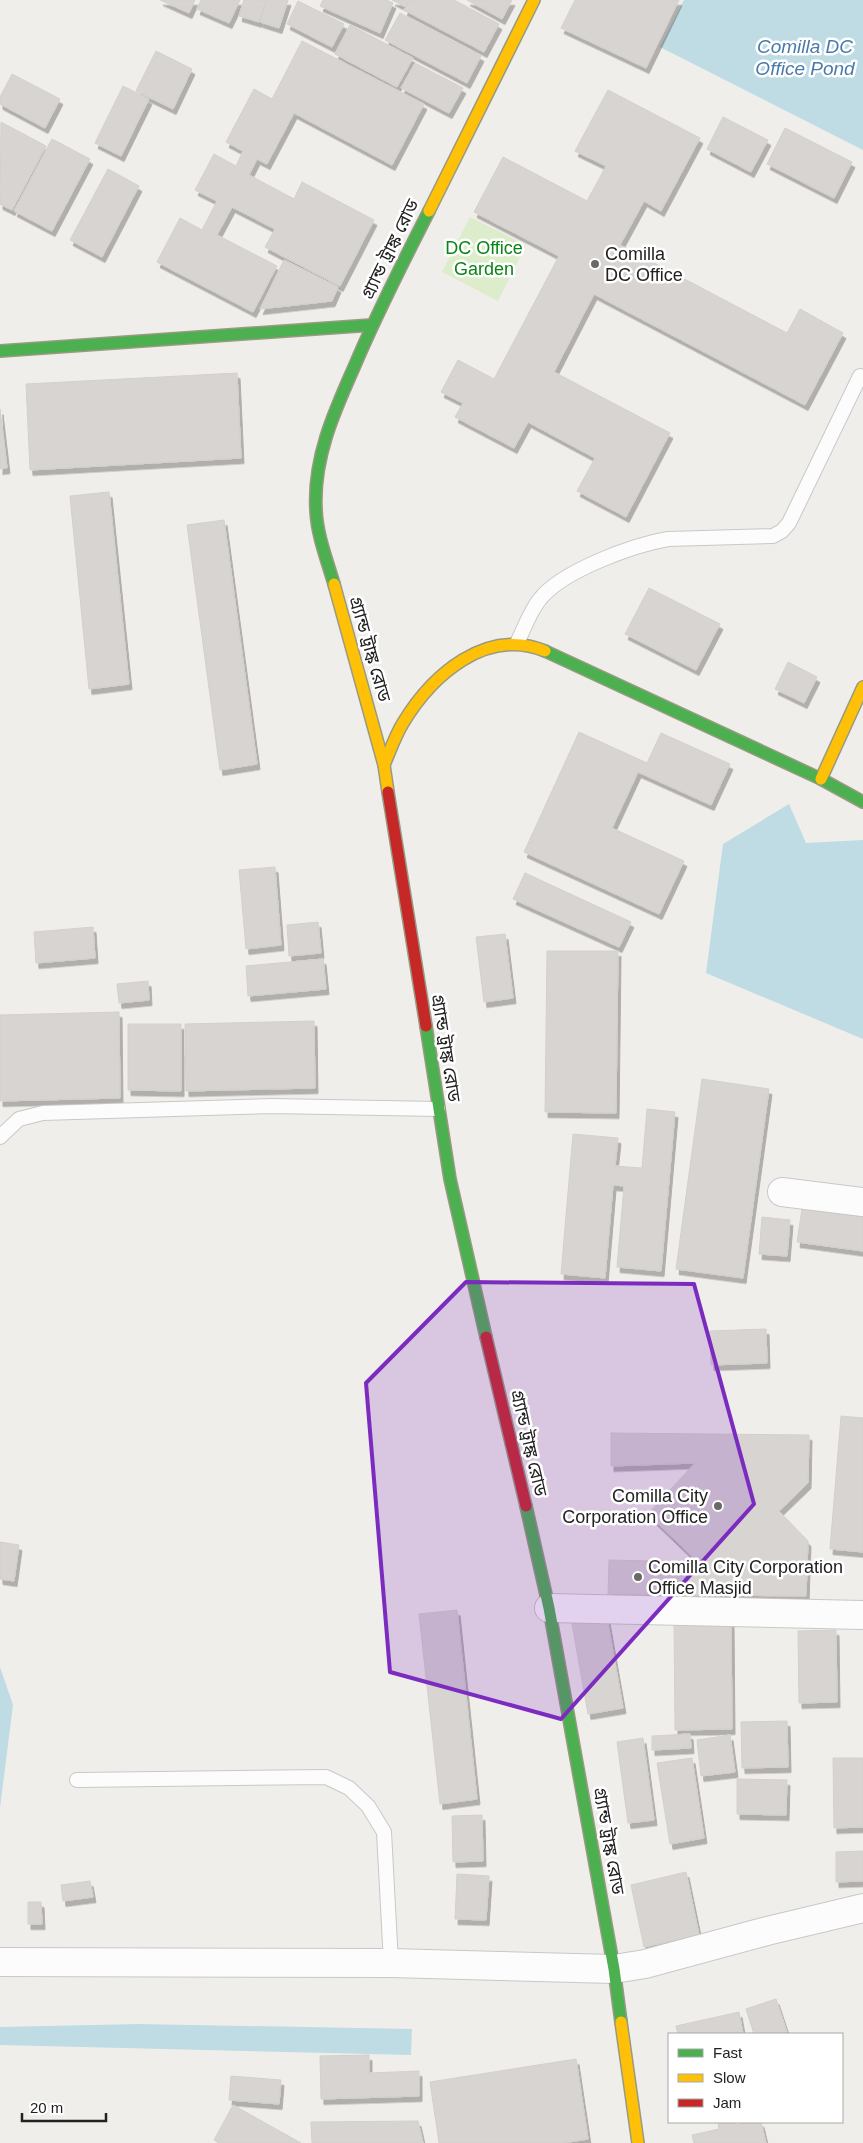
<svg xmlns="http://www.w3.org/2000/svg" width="863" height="2143" font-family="Helvetica,'Noto Sans Bengali',sans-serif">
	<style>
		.grass { fill: #ddeccb }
		.water { fill: #bfdbe3 }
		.building { fill: #d7d4d2; stroke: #d3d0cc; filter: url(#shadow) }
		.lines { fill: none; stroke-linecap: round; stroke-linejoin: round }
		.lane-casing { stroke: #c9c8c7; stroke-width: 16 }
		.street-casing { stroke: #c9c8c7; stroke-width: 30 }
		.fast-casing { stroke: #999a82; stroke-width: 14 }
		.slow-casing { stroke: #999a82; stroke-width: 14 }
		.jam-casing { stroke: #999a82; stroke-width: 14 }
		.lane { stroke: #fdfcfc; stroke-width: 14 }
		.street { stroke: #fdfcfc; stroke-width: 28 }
		.fast { stroke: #4caf50; stroke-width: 11 }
		.slow { stroke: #ffc107; stroke-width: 11 }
		.jam { stroke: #c62828; stroke-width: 11 }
		.marked { fill: #7b2cbf; fill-opacity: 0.2; stroke: #7b2cbf; stroke-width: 4; stroke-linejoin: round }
		.poi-dot { fill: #6a6968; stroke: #fff; stroke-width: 2 }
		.labels { text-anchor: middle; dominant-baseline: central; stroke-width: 5; stroke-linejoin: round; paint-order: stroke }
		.park-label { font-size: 18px; fill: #0c8416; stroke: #fff }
		.street-label { font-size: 18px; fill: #222; stroke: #fff }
		.poi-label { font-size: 18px; fill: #222; stroke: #fff; text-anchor: start }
		.water-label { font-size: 19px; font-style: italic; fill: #4a7aab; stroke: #fff }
	</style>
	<defs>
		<filter id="shadow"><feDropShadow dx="3" dy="5.5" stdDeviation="0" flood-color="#0004"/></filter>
	</defs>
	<rect width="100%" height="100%" fill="#f0eeeb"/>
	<polygon class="grass" points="470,217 526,245 498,301 442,272"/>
	<g class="water">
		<polygon points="684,0 863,0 863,150 660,47"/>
		<polygon points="789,804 806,843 863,840 863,1039 706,973 723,844"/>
		<polygon points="0,1667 13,1705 0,1808"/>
		<polygon points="139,2024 412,2029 411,2055 0,2045 0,2027"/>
	</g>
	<g class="building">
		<polygon points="160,0 195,0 189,13"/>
		<polygon points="201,0 240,0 229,23 197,9"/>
		<polygon points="244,0 266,0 259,22 239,16"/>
		<polygon points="267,0 288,0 279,28 260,22"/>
		<polygon points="323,0 386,0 393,3 380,33 320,6"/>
		<polygon points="392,0 409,0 406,7"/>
		<polygon points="410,0 454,0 499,24 484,52 404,10"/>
		<polygon points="467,0 512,0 502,19"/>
		<polygon points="575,0 679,0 646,68 561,28"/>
		<polygon points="298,1 344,24 332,47 287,24"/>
		<polygon points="400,13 481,56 467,83 385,40"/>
		<polygon points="350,25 413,58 397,87 335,54"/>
		<polygon points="302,41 424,104 392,165 294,113 267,164 257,159 249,175 294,199 302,182 374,220 340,286 265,247 275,229 232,207 217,235 277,266 253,312 157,262 180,218 202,230 217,201 195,190 214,154 236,166 243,151 226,142 254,89 272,99"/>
		<polygon points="156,51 192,69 173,109 136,91"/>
		<polygon points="415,63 463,88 449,113 401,88"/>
		<polygon points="12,74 60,99 45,128 0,104 0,97"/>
		<polygon points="123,86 149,99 121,156 95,143"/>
		<polygon points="608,90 700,138 661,211 644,201 620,245 787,333 800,309 843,333 805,405 594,294 554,372 670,433 626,517 577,491 595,458 528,422 514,448 455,417 463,403 441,392 458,360 494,379 559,256 474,212 503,157 587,201 606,166 575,151"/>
		<polygon points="723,117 768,140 751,172 707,149"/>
		<polygon points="1,122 46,146 12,210 0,204"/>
		<polygon points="785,128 852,162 834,198 767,164"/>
		<polygon points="52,139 90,159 52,231 14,211"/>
		<polygon points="108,169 139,186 102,257 70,240"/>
		<polygon points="284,260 338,287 332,301 260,309"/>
		<polygon points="237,373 241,458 30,470 26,384"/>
		<polygon points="0,409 7,468 0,469"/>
		<polygon points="109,492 129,684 89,689 70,496"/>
		<polygon points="224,520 257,764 220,770 187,525"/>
		<polygon points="649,588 720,624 696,670 625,634"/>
		<polygon points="788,662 817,677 804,703 775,689"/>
		<polygon points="579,732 647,763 661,733 730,764 711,805 638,772 612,828 684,861 659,914 524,852"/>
		<polygon points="275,867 281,945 246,949 239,870"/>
		<polygon points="525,873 631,922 619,947 513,899"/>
		<polygon points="318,922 321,953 289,956 287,925"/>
		<polygon points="93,927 95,958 36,963 34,932"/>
		<polygon points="505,934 513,998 484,1002 476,937"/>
		<polygon points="547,951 618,951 616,1113 545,1112"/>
		<polygon points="323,959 326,989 248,996 246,966"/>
		<polygon points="148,981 149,1000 119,1003 117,984"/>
		<polygon points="119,1012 120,1098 0,1101 0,1015"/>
		<polygon points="314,1021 315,1088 186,1091 185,1024"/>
		<polygon points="128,1024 181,1024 181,1091 128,1090"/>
		<polygon points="702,1079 769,1089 743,1278 676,1269"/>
		<polygon points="647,1109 675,1112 661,1271 617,1267 624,1186 613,1185 605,1278 561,1274 573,1134 618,1138 615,1166 642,1168"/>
		<polygon points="802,1209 863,1217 863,1251 797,1242"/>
		<polygon points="762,1217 790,1220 787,1256 759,1254"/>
		<polygon points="766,1329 767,1363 711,1365 710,1331"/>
		<polygon points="841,1416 863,1418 863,1552 830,1549"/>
		<polygon points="611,1433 809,1435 808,1483 779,1511 808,1541 806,1596 608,1594 609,1560 698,1562 648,1514 695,1463 611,1466"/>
		<polygon points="0,1542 19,1545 14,1581 0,1579"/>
		<polygon points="457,1610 477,1799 440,1804 419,1614"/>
		<polygon points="607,1618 623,1708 588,1714 572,1624"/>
		<polygon points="731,1621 732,1729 675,1730 674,1622"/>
		<polygon points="836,1630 837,1702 799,1703 798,1631"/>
		<polygon points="787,1721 788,1767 742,1768 741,1722"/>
		<polygon points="690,1734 691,1748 652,1750 652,1736"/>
		<polygon points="730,1735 735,1772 701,1776 697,1740"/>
		<polygon points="643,1738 654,1820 628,1823 617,1742"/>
		<polygon points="692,1758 704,1838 670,1844 657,1763"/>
		<polygon points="833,1758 863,1758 863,1827 834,1828"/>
		<polygon points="737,1779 787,1780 786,1815 737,1814"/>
		<polygon points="482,1815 483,1861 453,1862 452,1816"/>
		<polygon points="863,1851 863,1881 836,1882 836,1852"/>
		<polygon points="686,1872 699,1935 644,1947 631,1885"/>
		<polygon points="457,1874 489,1876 486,1920 455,1919"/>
		<polygon points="90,1881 93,1897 63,1901 61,1885"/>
		<polygon points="28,1902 41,1902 42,1924 28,1924"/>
		<polygon points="776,1999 787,2032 780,2034 754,2034 746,2009"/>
		<polygon points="739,2012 743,2034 678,2034 676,2026"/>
		<polygon points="369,2055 369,2073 419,2071 419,2096 321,2099 320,2056"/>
		<polygon points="576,2059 588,2139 563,2143 439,2143 430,2082"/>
		<polygon points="231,2076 281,2080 279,2104 229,2100"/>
		<polygon points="233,2105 301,2143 219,2143 214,2140"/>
		<polygon points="418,2121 423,2143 312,2143 311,2122"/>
		<polygon points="718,2122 735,2122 735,2125 750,2122 761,2122 766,2143 694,2143 692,2135 719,2129"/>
	</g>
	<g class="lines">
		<g class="lane-casing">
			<g id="lane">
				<path d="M517,643C524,629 530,611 540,599C562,571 633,545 668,539L773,536L782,531L789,523L860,376"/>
				<polyline points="0,1137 19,1119 43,1113 272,1106 438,1109"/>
				<polyline points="77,1780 326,1777 349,1788 368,1806 384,1832 391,1963"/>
			</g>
		</g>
		<g class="street-casing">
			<g id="street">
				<polyline points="782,1192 863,1202"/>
				<polyline points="549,1608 863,1615"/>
				<polyline points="0,1962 391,1963 614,1969 645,1964 767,1931 863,1908"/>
			</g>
		</g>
		<g class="fast-casing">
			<g id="fast">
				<polyline points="0,351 372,325"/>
				<path d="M334,584C327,560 317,535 316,510C313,458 334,412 355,365C377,313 403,262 429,211"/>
				<polyline points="545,651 821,779 863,802"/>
				<polyline points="426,1026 450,1179 486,1337"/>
				<polyline points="526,1506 549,1608 614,1969 621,2022"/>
			</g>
		</g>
		<g class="slow-casing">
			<g id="slow">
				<polyline points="429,211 534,0"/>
				<polyline points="334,584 384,765 388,792"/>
				<path d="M384,765C390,751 395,736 403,723C432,675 486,627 545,651"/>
				<polyline points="821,779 863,687"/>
				<polyline points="621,2022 638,2143"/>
			</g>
		</g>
		<g class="jam-casing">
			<g id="jam">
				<polyline points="388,792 426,1026"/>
				<polyline points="486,1337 526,1506"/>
			</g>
		</g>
		<use href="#lane" class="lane"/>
		<use href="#street" class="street"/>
		<use href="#fast" class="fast"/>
		<use href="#slow" class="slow"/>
		<use href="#jam" class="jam"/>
	</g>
	<path class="marked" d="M466,1282L694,1284L754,1504L561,1719L390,1672L366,1383Z"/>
	<g class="poi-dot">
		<circle cx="595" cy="264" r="5"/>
		<circle cx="718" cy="1506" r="5"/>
		<circle cx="638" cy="1577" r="5"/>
	</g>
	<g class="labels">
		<g class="park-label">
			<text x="484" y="248">DC Office<tspan x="484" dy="21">Garden</tspan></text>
		</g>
		<g class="street-label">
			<text transform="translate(390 249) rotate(-64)">গ্র্যান্ড ট্রাঙ্ক রোড</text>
			<text transform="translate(370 649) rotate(74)">গ্র্যান্ড ট্রাঙ্ক রোড</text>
			<text transform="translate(446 1048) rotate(81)">গ্র্যান্ড ট্রাঙ্ক রোড</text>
			<text transform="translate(529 1443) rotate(77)">গ্র্যান্ড ট্রাঙ্ক রোড</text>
			<text transform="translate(609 1841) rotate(80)">গ্র্যান্ড ট্রাঙ্ক রোড</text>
		</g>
		<g class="poi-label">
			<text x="605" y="254">Comilla<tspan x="605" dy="21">DC Office</tspan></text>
			<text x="708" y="1496" text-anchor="end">Comilla City<tspan x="708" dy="21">Corporation Office</tspan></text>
			<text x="648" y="1567">Comilla City Corporation<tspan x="648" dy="21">Office Masjid</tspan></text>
		</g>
		<g class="water-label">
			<text x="805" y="46">Comilla DC<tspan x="805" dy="22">Office Pond</tspan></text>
		</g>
	</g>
	<rect x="668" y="2033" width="175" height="90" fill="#ffffff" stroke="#a7a7a7"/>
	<rect x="678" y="2049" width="25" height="8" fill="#4caf50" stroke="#a7a7a7"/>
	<text x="713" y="2058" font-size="15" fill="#222222">Fast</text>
	<rect x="678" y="2074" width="25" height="8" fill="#ffc107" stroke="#a7a7a7"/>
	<text x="713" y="2083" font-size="15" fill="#222222">Slow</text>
	<rect x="678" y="2099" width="25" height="8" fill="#c62828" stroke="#a7a7a7"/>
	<text x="713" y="2108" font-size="15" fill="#222222">Jam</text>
	<path d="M22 2113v8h84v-8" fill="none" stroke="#222222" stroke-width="2.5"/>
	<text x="30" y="2113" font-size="15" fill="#222222" stroke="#ffffff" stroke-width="4" paint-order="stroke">20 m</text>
</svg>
